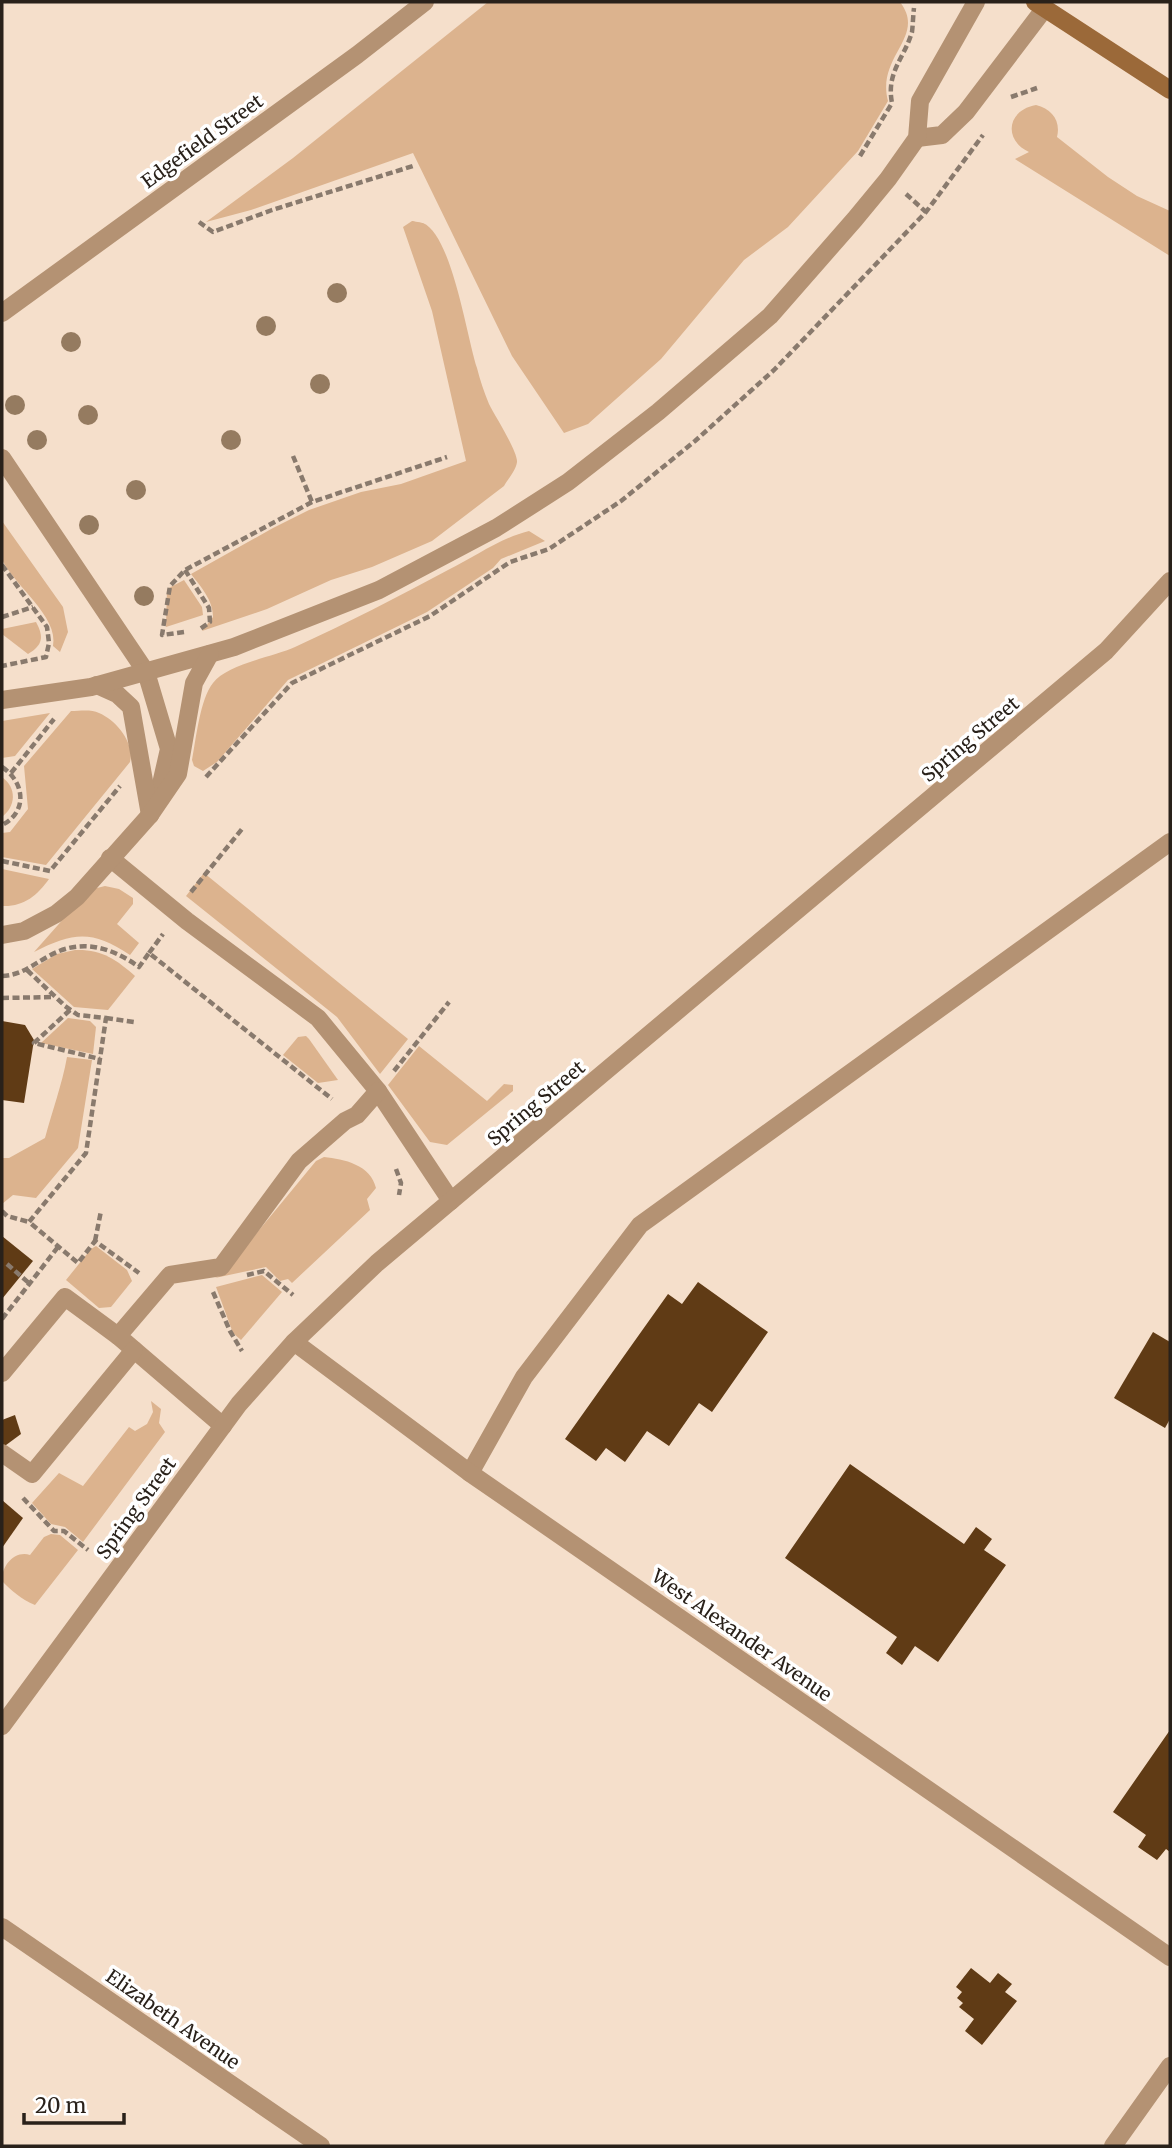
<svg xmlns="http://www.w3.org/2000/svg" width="1172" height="2148" font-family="Merriweather,serif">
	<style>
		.green { fill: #dcb38e }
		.building { fill: #603b15 }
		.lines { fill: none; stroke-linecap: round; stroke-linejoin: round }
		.path { stroke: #897a6d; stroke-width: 4.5; stroke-dasharray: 7 3.5; stroke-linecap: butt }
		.lane { stroke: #b49273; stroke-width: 18 }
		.street { stroke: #b49273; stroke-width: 18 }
		.secondary { stroke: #9b6939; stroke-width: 18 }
		.tree { fill: #957b60 }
		.labels { text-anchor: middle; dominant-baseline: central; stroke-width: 7; stroke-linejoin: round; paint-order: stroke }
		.street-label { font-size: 19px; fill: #29211a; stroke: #fff }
	</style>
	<rect width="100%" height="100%" fill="#f5dfcb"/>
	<g class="green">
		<path d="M488,2H900C927,37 876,56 888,101L858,151L788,227L744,260L661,359L588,424L564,433L512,356L413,153L251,210L206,222L293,158Z"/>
		<path d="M1036,105C1052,109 1061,121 1057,137L1108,177L1137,196L1170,211V256L1015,159L1029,152C1003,140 1007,110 1036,105Z"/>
		<path d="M412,221C413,221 423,223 423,223C452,235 467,338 477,368C480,380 484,392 489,404C495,416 518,452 517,462C516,470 508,479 504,486L432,541L372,567L331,580L267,609L202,631L213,617C213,600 201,587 191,574L273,528L309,510L361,492L401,484L466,461L432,311L403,227Z"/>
		<path d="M2,521L63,607L68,632L60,652L53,646C59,616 13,585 2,559C0,549 2,531 2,521Z"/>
		<path d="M529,531L545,541L501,559L493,568L427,612L288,680L217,762L203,771L194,766L192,760C196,739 200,699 213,683C227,664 273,657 295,647C347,623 398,597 448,570C475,557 500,538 529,531Z"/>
		<polygon points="184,580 202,607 203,615 166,627 167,589"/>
		<path d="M36,622C44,637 43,645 28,654L2,634V629Z"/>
		<path d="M71,711C80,711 91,709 99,713C116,720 135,743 130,762L46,865L2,857V833L10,832L28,809L24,766Z"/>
		<polygon points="50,713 15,756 2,758 2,721"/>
		<path d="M2,777C17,788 16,806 2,817Z"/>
		<path d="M2,869L49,879C37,896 23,907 2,906Z"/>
		<polygon points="204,873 408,1039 380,1074 337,1017 186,896"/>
		<path d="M105,886L119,889L133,898V904L117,924L139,943L130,955C92,930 74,932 34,952L89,890Z"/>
		<path d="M75,950C101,949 116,959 135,976L108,1010L74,1007L32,969L57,954Z"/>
		<polygon points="68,1018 90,1021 96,1027 93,1054 41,1043"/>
		<polygon points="306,1036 309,1039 338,1080 318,1083 283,1055 298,1037"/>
		<polygon points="419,1046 487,1101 504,1084 513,1085 513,1091 447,1145 430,1142 388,1085"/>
		<path d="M67,1057L92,1060L78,1148L36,1198L13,1195L2,1204V1158H9L45,1138C52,1111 62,1085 67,1057Z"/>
		<path d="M324,1157C344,1159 371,1165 376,1188L367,1199L370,1210L292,1283L288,1279L280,1281L266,1267L215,1278L223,1274L316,1161Z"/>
		<polygon points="96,1246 127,1270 132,1281 111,1307 99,1308 66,1280 91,1249"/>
		<polygon points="262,1275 282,1292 241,1340 233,1333 216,1287"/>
		<polygon points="151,1401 161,1409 159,1423 165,1432 83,1542 65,1527 51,1524 32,1503 59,1473 83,1486 129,1427 135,1431 147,1424 153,1412"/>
		<path d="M51,1534L60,1535L78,1550L35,1605C21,1599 12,1591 2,1581C1,1566 15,1550 30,1555L44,1537Z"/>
	</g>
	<g class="building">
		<polygon points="2,1021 25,1025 34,1040 24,1103 2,1100"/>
		<polygon points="2,1236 33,1261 2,1299"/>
		<polygon points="698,1282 768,1332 712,1412 699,1403 669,1446 647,1431 625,1462 606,1448 596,1461 565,1439 668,1294 682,1304"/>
		<polygon points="1153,1332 1170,1342 1170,1419 1165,1428 1114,1398"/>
		<polygon points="15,1415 21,1434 2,1448 2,1420"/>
		<polygon points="850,1464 964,1544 976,1527 992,1539 984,1550 1006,1565 938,1662 915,1646 902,1665 886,1653 897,1637 785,1558"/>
		<polygon points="2,1500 23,1518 2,1548"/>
		<polygon points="1170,1730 1170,1852 1166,1849 1157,1860 1138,1847 1146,1835 1113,1812"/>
		<polygon points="971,1968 990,1983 998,1973 1012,1984 1005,1992 1017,2001 982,2045 965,2031 974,2019 959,2007 963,2003 957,1998 962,1992 956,1987"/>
	</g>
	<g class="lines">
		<g class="path">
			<polyline points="1011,97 1037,88"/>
			<path d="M860,156L892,103C886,72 904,59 912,32C913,24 913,16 914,8"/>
			<polyline points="906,194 926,212"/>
			<polyline points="199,222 213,232 272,210 413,166"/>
			<polyline points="293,456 312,502"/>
			<polyline points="2,565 47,627 49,643 46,657 2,666"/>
			<polyline points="185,570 209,608 210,622 200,629"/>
			<polyline points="2,617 33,607"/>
			<polyline points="184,632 162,635 170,586 185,570 312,502 447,457"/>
			<path d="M2,767C25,782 28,812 2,825"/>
			<polyline points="11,773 54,719"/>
			<polyline points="206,777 292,683 430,616 510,562 549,549 621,501 695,441 774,370 926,212 983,135"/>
			<polyline points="2,861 50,871 120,786"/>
			<polyline points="191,892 242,829"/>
			<polyline points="149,953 163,934"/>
			<polyline points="27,970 65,1006 78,1015 106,1018 86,1153 29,1222 78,1263 95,1241 139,1273"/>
			<path d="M2,976C21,975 31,966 47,957C79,938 110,946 139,967L149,953L332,1099"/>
			<polyline points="2,998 54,997"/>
			<polyline points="70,1010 34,1043 100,1059"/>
			<polyline points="106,1018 134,1022"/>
			<polyline points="394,1071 449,1002"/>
			<polyline points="396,1169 401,1183 399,1195"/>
			<polyline points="2,1211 7,1216 29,1222"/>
			<polyline points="95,1241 101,1211"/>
			<polyline points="7,1264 30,1284"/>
			<polyline points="247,1275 264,1271 293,1295"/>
			<polyline points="213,1292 230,1331 242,1351"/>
			<polyline points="2,1319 58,1247"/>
			<polyline points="23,1498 54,1531 64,1531 88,1550"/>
		</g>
		<g class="lane">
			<polyline points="917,138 942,135 966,112 1045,8"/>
			<polyline points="2,458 146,672 169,749 161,784 150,815"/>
			<polyline points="97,685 117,694 131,707 150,815"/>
			<polyline points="2,700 91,687 234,647 379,590 496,528 568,482 658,412 770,316 855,219 888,179 917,138 920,101 976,2"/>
			<polyline points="110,858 187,921 318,1018 378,1091 451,1201"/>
			<polyline points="2,935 24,931 56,914 77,897 150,815 178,774 194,683 210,654"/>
			<polyline points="2,1373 65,1297 118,1336"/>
			<polyline points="223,1426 118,1336 170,1275 221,1267 299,1161 345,1121 357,1115 378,1091"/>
			<polyline points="2,1453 32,1474 134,1350"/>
			<polyline points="470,1473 524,1377 640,1225 1170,842"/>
		</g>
		<g class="street">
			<polyline points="2,313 357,55 425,2"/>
			<polyline points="294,1342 470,1473 1170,1957"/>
			<polyline points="2,1726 239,1404 294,1342 377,1263 1106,651 1170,581"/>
			<polyline points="2,1927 321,2146"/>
			<polyline points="1113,2146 1170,2066"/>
		</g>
		<polyline class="secondary" points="1035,2 1170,90"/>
	</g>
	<g class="tree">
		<circle cx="337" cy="293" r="10"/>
		<circle cx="266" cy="326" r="10"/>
		<circle cx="71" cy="342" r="10"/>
		<circle cx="320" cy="384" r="10"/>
		<circle cx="15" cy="405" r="10"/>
		<circle cx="88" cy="415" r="10"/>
		<circle cx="37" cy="440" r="10"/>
		<circle cx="231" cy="440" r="10"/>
		<circle cx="136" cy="490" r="10"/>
		<circle cx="89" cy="525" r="10"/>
		<circle cx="144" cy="596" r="10"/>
	</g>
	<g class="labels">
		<g class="street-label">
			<text transform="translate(202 141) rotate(-36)">Edgefield Street</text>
			<text transform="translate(970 739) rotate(-40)">Spring Street</text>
			<text transform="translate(536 1103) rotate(-40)">Spring Street</text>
			<text transform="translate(136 1508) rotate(-54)">Spring Street</text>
			<text transform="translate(742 1635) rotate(35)">West Alexander Avenue</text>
			<text transform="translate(173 2019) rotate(35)">Elizabeth Avenue</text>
		</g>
	</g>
	<rect width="1172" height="2148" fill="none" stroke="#29211a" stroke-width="7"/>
	<path d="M24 2113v10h100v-10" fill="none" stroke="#29211a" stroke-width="3.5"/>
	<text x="35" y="2113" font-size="21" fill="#29211a" stroke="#ffffff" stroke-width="5" paint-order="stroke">20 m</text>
</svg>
